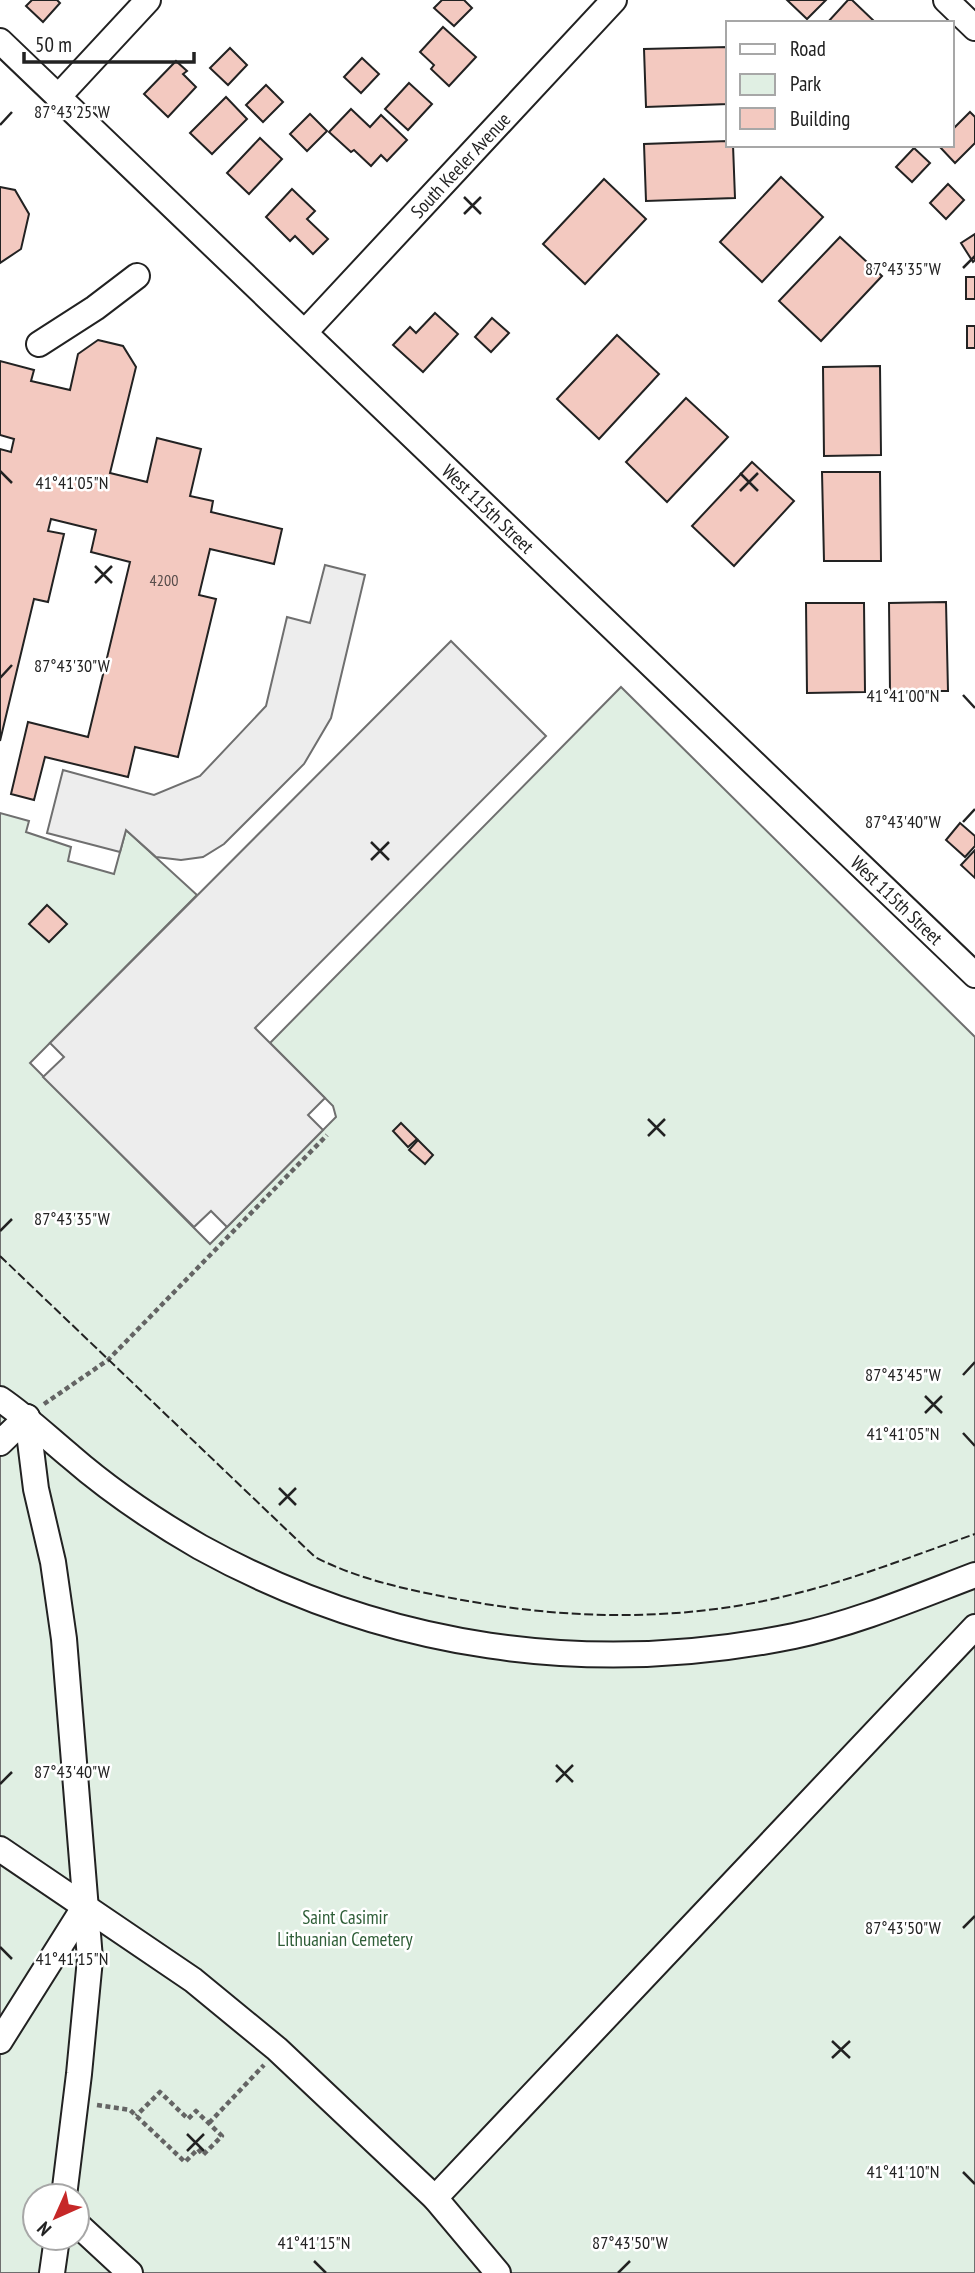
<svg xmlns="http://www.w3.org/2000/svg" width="975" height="2273" font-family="'PT Sans Narrow',sans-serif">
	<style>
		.green { fill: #e0efe3; stroke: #6f6f6f; stroke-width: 2; fill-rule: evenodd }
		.parking { fill: #ededed; stroke: #6f6f6f; stroke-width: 2 }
		.building { fill: #f3c9c0; stroke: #222; stroke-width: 2 }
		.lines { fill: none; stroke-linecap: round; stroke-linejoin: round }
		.minor-casing { stroke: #222; stroke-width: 28 }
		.path { stroke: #646464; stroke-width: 4.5; stroke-dasharray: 5 3.5; stroke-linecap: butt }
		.minor { stroke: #fff; stroke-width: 24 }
		.fence { stroke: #222; stroke-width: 2; stroke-dasharray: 9 3.5; stroke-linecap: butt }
		.ticks { fill: none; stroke: #222; stroke-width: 2.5 }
		.labels { text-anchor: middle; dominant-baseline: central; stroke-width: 5; stroke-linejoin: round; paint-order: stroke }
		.number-label { font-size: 16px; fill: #564c4a }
		.street-label { font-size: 19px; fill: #222; stroke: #fff }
		.park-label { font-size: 19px; fill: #2f5e38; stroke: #fff }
		.ticks-label { font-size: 18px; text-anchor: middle; fill: #222; stroke: #fff; stroke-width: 5; stroke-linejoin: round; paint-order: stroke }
	</style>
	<rect width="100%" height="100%" fill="#fff"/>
	<path class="green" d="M621,687L975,1037V2273H0V813L29,821L26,832L71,847L68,861L114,874L126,830L197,895L30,1063L210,1244L336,1117L333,1106L270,1043ZM35,2196H77V2238H35Z"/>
	<g class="parking">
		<polygon points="325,565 365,575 331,718 304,764 224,844 203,857 181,860 156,857 126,830 120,852 47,833 63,770 154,795 200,776 266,706 287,617 310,623"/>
		<polygon points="451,641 546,736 255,1028 325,1098 308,1115 323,1130 227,1227 211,1211 194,1227 43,1077 64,1057 50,1043"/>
	</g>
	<g class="building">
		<polygon points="32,0 57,0 60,3 43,22 26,6"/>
		<polygon points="442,0 464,0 472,8 454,26 434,8"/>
		<polygon points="787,0 826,0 807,19"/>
		<polygon points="848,0 852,0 876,23 827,23"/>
		<polygon points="443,27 476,57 449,86 431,69 434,65 420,52"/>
		<polygon points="728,47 728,104 646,107 644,49"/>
		<polygon points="230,48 247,65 228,85 210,68"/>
		<polygon points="362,58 379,74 361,93 344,77"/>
		<polygon points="176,61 187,71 183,74 196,87 168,117 144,94"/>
		<polygon points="409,83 432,104 408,130 385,109"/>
		<polygon points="266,85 283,102 263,122 246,105"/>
		<polygon points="226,97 247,119 212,154 190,133"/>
		<polygon points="351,109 370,127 381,115 407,140 387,161 381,155 371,166 354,150 351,152 329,132"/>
		<polygon points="970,112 975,117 975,143 955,163 938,145 952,145 952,130"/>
		<polygon points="310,114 327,131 307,151 290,134"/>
		<polygon points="260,138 282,159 249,194 227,173"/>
		<polygon points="728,141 728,145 733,145 735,198 646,201 644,144"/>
		<polygon points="914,148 930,163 912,182 896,167"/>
		<polygon points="781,177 823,217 762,282 720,242"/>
		<polygon points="604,179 646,219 585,284 543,244"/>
		<polygon points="948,184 964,200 946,219 930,203"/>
		<polygon points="0,187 15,190 29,214 21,249 0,263"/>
		<polygon points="292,189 315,211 307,219 328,239 313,254 295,236 290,241 266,217"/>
		<polygon points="975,234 975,260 973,262 961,243"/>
		<polygon points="840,237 882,276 821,341 779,301"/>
		<rect x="966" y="277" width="9" height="22"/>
		<polygon points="435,313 458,334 423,372 393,345 410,327 416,333"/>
		<polygon points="492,318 509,333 491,352 475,337"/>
		<rect x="967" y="326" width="8" height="22"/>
		<polygon points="617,335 659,374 599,439 557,399"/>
		<polygon points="98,340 123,346 136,367 110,473 147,482 157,438 201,449 190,496 213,501 211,512 282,529 274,564 210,549 199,595 216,599 178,757 135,747 128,777 45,757 34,800 11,794 28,722 88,737 130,562 91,552 96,530 51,519 48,531 64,534 48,602 34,599 0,741 0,449 11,452 14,439 0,435 0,361 34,370 31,381 70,390 78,354"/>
		<polygon points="880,366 881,455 824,456 823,367"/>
		<polygon points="686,398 728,437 667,502 626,462"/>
		<polygon points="752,462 794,501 734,566 692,526"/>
		<polygon points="822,472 880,472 881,561 824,561"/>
		<polygon points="946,602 948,691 890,691 889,603"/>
		<polygon points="806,603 864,603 865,692 807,693"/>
		<polygon points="960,823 975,836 975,846 965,857 946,840"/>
		<polygon points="975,850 975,878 961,865"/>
		<polygon points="47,905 67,924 49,942 29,924"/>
		<polygon points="401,1123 417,1139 408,1147 393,1131"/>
		<polygon points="418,1140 433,1155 425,1164 409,1150"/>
	</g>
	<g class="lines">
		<g class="minor-casing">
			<g id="minor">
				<polyline points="946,0 975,28"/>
				<path id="s1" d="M0,41L975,975"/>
				<polyline points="58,97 148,0"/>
				<path id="s2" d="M305,332L614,0"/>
				<polyline points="39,344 95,308 137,276"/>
				<path d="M0,1399C25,1416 46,1436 70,1456C109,1490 155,1521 200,1547C385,1649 588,1678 794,1636C856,1623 917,1597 975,1575"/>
				<polyline points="27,1417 36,1489 53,1562 64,1639 90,1959 79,2074 64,2196"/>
				<polyline points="0,1443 27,1417"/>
				<polyline points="0,1849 193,1980 277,2049 435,2198 498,2273"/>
				<polyline points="0,2041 85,1906"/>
				<polyline points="435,2198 975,1627"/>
				<polyline points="77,2224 130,2273"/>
				<polyline points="52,2273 57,2238"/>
			</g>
		</g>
		<g class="path">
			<polyline points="44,1404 108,1360 327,1135"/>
			<polyline points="97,2105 130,2110 185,2162 198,2149 203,2155 222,2136 196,2111 188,2119 160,2092 136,2116"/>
			<polyline points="209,2123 264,2065"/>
		</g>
		<use href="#minor" class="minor"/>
		<path class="fence" d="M0,1256L315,1557C359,1580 413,1591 462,1600C571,1620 685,1622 794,1594C855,1579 915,1555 975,1534"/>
	</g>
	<path class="ticks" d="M0,125L12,112M464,197L481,214M464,214L481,197M963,268L975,256M0,471L12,483M740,473L758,491M740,491L758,473M95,566L112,583M95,583L112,566M0,678L12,665M963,695L975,708M963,822L975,809M371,842L389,860M371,860L389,842M648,1119L665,1136M648,1136L665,1119M0,1231L12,1219M963,1375L975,1362M925,1396L942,1413M925,1413L942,1396M963,1433L975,1446M279,1488L296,1505M279,1505L296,1488M556,1765L573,1782M556,1782L573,1765M0,1784L12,1772M963,1928L975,1916M0,1947L12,1959M832,2041L850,2058M832,2058L850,2041M187,2134L204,2151M187,2151L204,2134M963,2172L975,2184M314,2261L326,2273M618,2273L630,2261"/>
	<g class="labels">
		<g class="number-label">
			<text x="164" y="580">4200</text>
		</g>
		<g class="street-label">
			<text stroke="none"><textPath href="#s2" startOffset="228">South Keeler Avenue</textPath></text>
			<text stroke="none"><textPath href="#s1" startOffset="676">West 115th Street</textPath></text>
			<text stroke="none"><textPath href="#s1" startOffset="1242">West 115th Street</textPath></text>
		</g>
		<g class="park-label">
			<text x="345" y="1917">Saint Casimir<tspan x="345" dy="22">Lithuanian Cemetery</tspan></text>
		</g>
	</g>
	<g class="ticks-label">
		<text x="72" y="118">87°43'25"W</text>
		<text x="903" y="275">87°43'35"W</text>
		<text x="72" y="489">41°41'05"N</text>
		<text x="72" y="672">87°43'30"W</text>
		<text x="903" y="702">41°41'00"N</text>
		<text x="903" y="828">87°43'40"W</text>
		<text x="72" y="1225">87°43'35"W</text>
		<text x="903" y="1381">87°43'45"W</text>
		<text x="903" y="1440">41°41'05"N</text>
		<text x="72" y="1778">87°43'40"W</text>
		<text x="903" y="1934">87°43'50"W</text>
		<text x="72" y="1965">41°41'15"N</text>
		<text x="903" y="2178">41°41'10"N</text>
		<text x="314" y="2249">41°41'15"N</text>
		<text x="630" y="2249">87°43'50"W</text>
	</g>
	<rect x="726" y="21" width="228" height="126" fill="#ffffff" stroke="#a7a7a7" stroke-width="2"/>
	<rect x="740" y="44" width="35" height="10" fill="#ffffff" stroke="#a7a7a7" stroke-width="2"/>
	<text x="790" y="56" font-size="21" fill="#222222">Road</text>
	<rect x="740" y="74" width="35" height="21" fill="#e0efe3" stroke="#a7a7a7" stroke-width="2"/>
	<text x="790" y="91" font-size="21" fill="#222222">Park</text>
	<rect x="740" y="108" width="35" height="21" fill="#f3c9c0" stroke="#a7a7a7" stroke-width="2"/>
	<text x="790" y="126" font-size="21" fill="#222222">Building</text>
	<g transform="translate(56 2217) rotate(225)"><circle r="33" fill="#ffffff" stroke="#a7a7a7" stroke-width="2"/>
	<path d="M0-5L12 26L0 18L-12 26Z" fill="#c62828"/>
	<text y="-10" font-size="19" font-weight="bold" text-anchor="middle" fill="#222222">N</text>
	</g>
	<path d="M24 52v10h170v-10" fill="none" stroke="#222222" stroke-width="3.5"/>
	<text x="35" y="52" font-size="21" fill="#222222" stroke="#ffffff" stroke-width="5" paint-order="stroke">50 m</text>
</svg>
